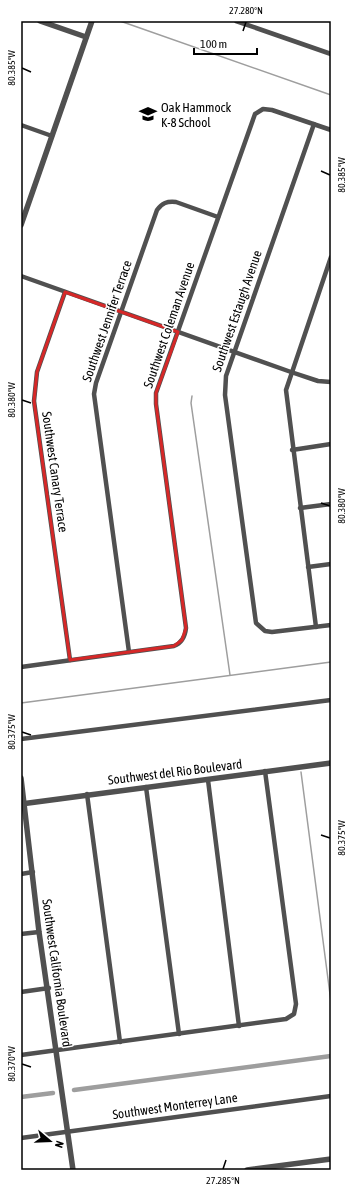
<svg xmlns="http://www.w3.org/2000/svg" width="352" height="1191" font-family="'Asap Condensed',sans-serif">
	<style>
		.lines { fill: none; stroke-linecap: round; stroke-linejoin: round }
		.stream { stroke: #9e9e9e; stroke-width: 1.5 }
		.canal { stroke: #9e9e9e; stroke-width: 4.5 }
		.minor { stroke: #505050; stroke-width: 4.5 }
		.tertiary { stroke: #505050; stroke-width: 5.5 }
		.marked { fill: none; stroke: #d62828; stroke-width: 3; stroke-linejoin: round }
		.ticks { fill: none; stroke: #000; stroke-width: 1.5 }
		.labels { text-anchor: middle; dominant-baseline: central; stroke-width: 3; stroke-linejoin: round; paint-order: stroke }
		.poi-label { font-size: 13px; fill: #000; stroke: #fff; text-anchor: start }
		.street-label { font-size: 13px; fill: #000; stroke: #fff }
		.neatline { fill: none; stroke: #000; stroke-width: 1.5 }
		.ticks-label { font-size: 10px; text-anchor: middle; fill: #000 }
	</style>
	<rect width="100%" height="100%" fill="#fff"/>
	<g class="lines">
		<g class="stream">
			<polyline points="120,21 331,95"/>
			<polyline points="192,396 191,403 230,675"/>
			<polyline points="21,703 331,662"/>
			<polyline points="301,772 331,1002"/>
		</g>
		<g class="canal">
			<polyline points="74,1090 331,1056"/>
			<polyline points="21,1097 53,1093"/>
		</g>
		<g class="minor">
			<polyline points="236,21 331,54"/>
			<polyline points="314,124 226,376 225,395 256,623 265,631 272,632 331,625"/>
			<polyline points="21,125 52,136"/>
			<polyline points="21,276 291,372 318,381 331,382"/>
			<polyline points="65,292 37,372 34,401 70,660"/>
			<polyline points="292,450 331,444"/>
			<polyline points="300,508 331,504"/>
			<polyline points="308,567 331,564"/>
			<polyline points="316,627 286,390 331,257"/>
			<path d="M129,652L94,394L96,383L157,210C162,203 167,201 176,202L218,217"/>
			<path d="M21,667L174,646C182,643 185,637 186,628L156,404V393L255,114L263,109L272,110L331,130"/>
			<polyline points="21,739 331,700"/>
			<polyline points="208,780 239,1026"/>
			<polyline points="146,787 179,1034"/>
			<polyline points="87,794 120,1042"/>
			<polyline points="21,874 33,872"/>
			<polyline points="21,934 39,932"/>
			<polyline points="21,992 49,988"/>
			<polyline points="21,1055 286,1019 294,1014 296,1004 265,771"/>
			<polyline points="21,1138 331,1096"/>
		</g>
		<g class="tertiary">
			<polyline points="40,21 86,37"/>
			<polyline points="21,225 92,21"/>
			<polyline points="21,778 39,932 73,1170"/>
			<polyline points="21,804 331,763"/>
			<polyline points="247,1170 331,1159"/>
		</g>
	</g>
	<path class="marked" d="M65,292L178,332L156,393V404L186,628L182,640L174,646L70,660L34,401L37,372Z"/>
	<path class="ticks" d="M243,31L246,22M22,68L31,72M321,171L330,175M22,400L31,403M321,503L330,506M22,732L31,735M321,835L330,838M22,1064L31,1067M223,1169L226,1160"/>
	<defs>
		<g id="school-bare" transform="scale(1.38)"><path d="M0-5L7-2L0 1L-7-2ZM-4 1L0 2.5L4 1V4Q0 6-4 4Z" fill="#000" stroke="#fff" stroke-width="2.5" paint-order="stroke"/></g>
	</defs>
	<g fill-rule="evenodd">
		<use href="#school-bare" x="148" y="114"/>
	</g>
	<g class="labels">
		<g class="poi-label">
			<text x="161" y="107">Oak Hammock<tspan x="161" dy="15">K-8 School</tspan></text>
		</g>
		<g class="street-label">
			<text transform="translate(237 311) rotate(-71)">Southwest Estaugh Avenue</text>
			<text transform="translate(107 321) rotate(-71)">Southwest Jennifer Terrace</text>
			<text transform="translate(169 325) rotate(-71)">Southwest Coleman Avenue</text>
			<text transform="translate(55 472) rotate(82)">Southwest Canary Terrace</text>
			<text transform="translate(175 772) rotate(-7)">Southwest del Rio Boulevard</text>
			<text transform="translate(57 973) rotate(82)">Southwest California Boulevard</text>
			<text transform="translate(175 1106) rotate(-8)">Southwest Monterrey Lane</text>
		</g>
	</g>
	<rect width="352" height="1191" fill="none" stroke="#ffffff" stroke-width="44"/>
	<g transform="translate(50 1141) rotate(109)" stroke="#ffffff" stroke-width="3" paint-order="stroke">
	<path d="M0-3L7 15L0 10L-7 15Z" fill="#000000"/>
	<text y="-6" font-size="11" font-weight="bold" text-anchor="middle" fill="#000000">N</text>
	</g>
	<path d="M194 48v6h63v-6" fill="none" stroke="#000000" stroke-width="2"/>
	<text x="200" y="48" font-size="12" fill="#000000" stroke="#ffffff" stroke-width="3" paint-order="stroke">100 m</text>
	<rect x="22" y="22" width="308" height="1147" class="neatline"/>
	<g class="ticks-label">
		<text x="246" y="14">27.280°N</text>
		<text transform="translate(11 68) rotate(-90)" y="4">80.385°W</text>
		<text transform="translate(341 175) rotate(-90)" y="4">80.385°W</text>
		<text transform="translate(11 400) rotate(-90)" y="4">80.380°W</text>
		<text transform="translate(341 506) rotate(-90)" y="4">80.380°W</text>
		<text transform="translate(11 732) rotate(-90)" y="4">80.375°W</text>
		<text transform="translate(341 838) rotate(-90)" y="4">80.375°W</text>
		<text transform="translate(11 1064) rotate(-90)" y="4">80.370°W</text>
		<text x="223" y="1184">27.285°N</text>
	</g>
</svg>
